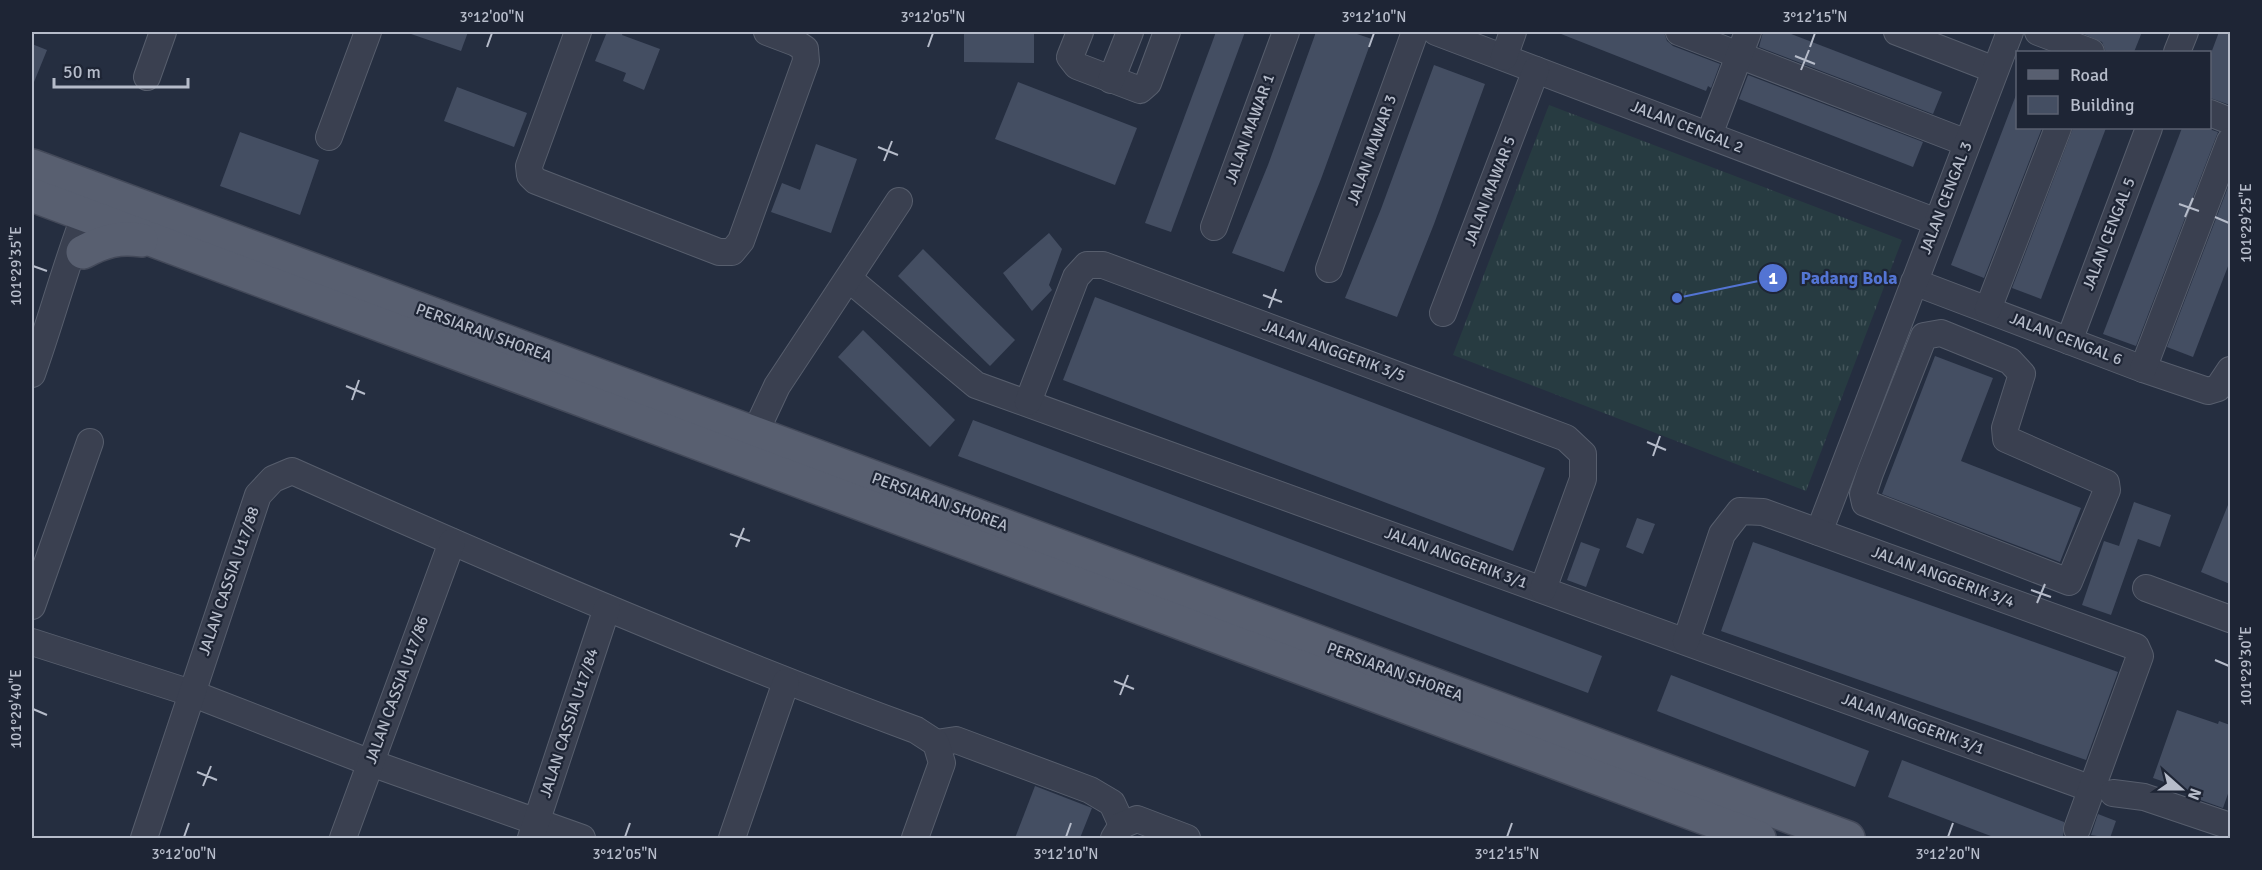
<svg xmlns="http://www.w3.org/2000/svg" width="2262" height="870" font-family="Signika,sans-serif">
	<style>
		.grass { fill: url(#grass-tufts) }
		.building { fill: #444e62 }
		.lines { fill: none; stroke-linecap: round; stroke-linejoin: round }
		.minor-casing { stroke: #575e6d; stroke-width: 28 }
		.major-casing { stroke: #434959; stroke-width: 36 }
		.minor { stroke: #3a4050; stroke-width: 26 }
		.major { stroke: #585f70; stroke-width: 33 }
		.ticks { fill: none; stroke: #b6bcca; stroke-width: 2 }
		.labels { text-anchor: middle; dominant-baseline: central; stroke-width: 4.5; stroke-linejoin: round; paint-order: stroke }
		.street-label { font-size: 16px; fill: #b6bcca; stroke: #1e2535 }
		.leader { fill: none; stroke: #5374d3; stroke-width: 2 }
		.callout-dot { fill: #5374d3; stroke: #1e2535; stroke-width: 2 }
		.mark-label { font-size: 18px; text-anchor: middle; font-weight: bold; fill: #fff }
		.callout-label { font-size: 18px; text-anchor: middle; font-weight: bold; fill: #5374d3; stroke: #1e2535; stroke-width: 4.5; stroke-linejoin: round; paint-order: stroke }
		.neatline { fill: none; stroke: #b6bcca; stroke-width: 2 }
		.ticks-label { font-size: 15px; text-anchor: middle; fill: #b6bcca }
	</style>
	<defs>
		<pattern id="grass-tufts" width="24" height="20" patternUnits="userSpaceOnUse" patternTransform="scale(1.5)"><rect width="24" height="20" fill="#273b41"/><path d="M3 7l-1-3M5 7V3M7 7l1-3M15 17l-1-3M17 17v-4M19 17l1-3" fill="none" stroke="#44555b"/></pattern>
	</defs>
	<rect width="100%" height="100%" fill="#252e40"/>
	<polygon class="grass" points="1549,105 1902,240 1806,491 1453,355"/>
	<g class="building">
		<polygon points="411,32 468,32 461,51 411,34"/>
		<polygon points="607,32 623,32 622,35 660,49 644,90 623,81 626,73 595,61"/>
		<polygon points="964,32 1034,32 1034,63 964,62"/>
		<polygon points="1216,32 1245,32 1171,232 1145,223"/>
		<polygon points="1316,32 1351,32 1372,39 1321,179 1284,272 1232,253 1268,165"/>
		<polygon points="1556,32 1664,32 1667,41 1673,46 1720,64 1711,88 1708,86 1706,91"/>
		<polygon points="1763,32 1786,32 1942,92 1933,114 1759,47"/>
		<polygon points="2079,32 2142,32 2134,52 2106,52 2102,42"/>
		<polygon points="2219,32 2230,32 2230,105 2210,98 2210,56"/>
		<polygon points="32,44 47,50 32,87"/>
		<polygon points="1434,65 1485,84 1434,224 1397,317 1345,298 1381,209"/>
		<polygon points="1748,75 1923,142 1913,167 1739,99"/>
		<polygon points="1018,82 1137,128 1115,185 995,139"/>
		<polygon points="457,87 527,113 514,147 444,121"/>
		<polygon points="2016,95 2018,128 2042,128 1984,278 1951,265"/>
		<polygon points="2073,128 2106,128 2041,299 2012,288"/>
		<polygon points="2182,128 2206,128 2218,132 2136,346 2103,334"/>
		<polygon points="240,132 319,160 300,215 220,186"/>
		<polygon points="816,144 857,159 831,233 771,212 782,183 800,190"/>
		<polygon points="2230,182 2230,261 2193,357 2167,347"/>
		<polygon points="1049,233 1062,249 1049,285 1052,290 1032,311 1003,273"/>
		<polygon points="923,249 1015,340 990,366 898,276"/>
		<polygon points="1095,297 1545,468 1513,551 1063,380"/>
		<polygon points="863,330 955,420 930,447 838,357"/>
		<polygon points="1935,356 1993,378 1961,461 2081,508 2060,562 1882,494"/>
		<polygon points="973,420 1602,656 1588,693 958,456"/>
		<polygon points="2230,500 2230,584 2201,572"/>
		<polygon points="2134,502 2171,515 2160,547 2138,539 2111,615 2082,605 2104,541 2119,546"/>
		<polygon points="1637,518 1655,524 1643,554 1626,547"/>
		<polygon points="1581,542 1600,549 1586,587 1567,580"/>
		<polygon points="1753,542 2118,672 2086,760 1721,631"/>
		<polygon points="1671,675 1869,751 1855,787 1657,711"/>
		<polygon points="2177,710 2218,724 2219,721 2230,725 2230,788 2223,808 2192,797 2194,792 2153,778"/>
		<polygon points="1902,760 2064,822 2063,838 1996,838 1888,797"/>
		<polygon points="1035,786 1092,808 1080,838 1015,838"/>
		<polygon points="2098,814 2116,821 2110,838 2091,835"/>
	</g>
	<g class="lines">
		<g class="minor-casing">
			<g id="minor">
				<polyline points="578,32 529,166 530,175 536,181 719,252 732,252 741,241 806,61 805,49 796,43 767,32"/>
				<polyline points="1080,32 1070,57 1077,66 1140,90 1148,83 1167,32"/>
				<polyline points="1436,32 1937,222"/>
				<polyline points="1679,32 1967,143"/>
				<polyline points="1897,32 1995,70"/>
				<polyline points="2038,32 2091,52"/>
				<polyline points="2177,52 2185,32"/>
				<polyline points="1504,57 1513,32"/>
				<polyline points="147,77 163,32"/>
				<polyline points="1111,80 1130,32"/>
				<polyline points="2210,113 2230,121"/>
				<polyline points="1709,135 1748,32"/>
				<polyline points="329,137 368,32"/>
				<polyline points="1214,227 1286,32"/>
				<polyline points="1329,269 1415,32"/>
				<polyline points="849,279 976,385 2092,789"/>
				<polyline points="1914,282 2143,369 2208,391 2218,388 2230,370"/>
				<polyline points="1988,309 2058,128"/>
				<polyline points="1443,313 1536,70"/>
				<polygon points="1941,333 2010,361 2022,374 2005,428 2006,439 2106,483 2107,490 2069,582 1865,503 1863,494 1870,473 1924,336"/>
				<polyline points="2069,341 2149,128"/>
				<polyline points="2143,369 2230,141"/>
				<path d="M32,374C51,321 65,267 85,215"/>
				<polyline points="1028,402 1076,277 1087,265 1103,265 1566,438 1583,454 1583,479 1543,589"/>
				<polyline points="755,433 777,386 899,201"/>
				<polyline points="1819,532 2010,32"/>
				<polyline points="2146,588 2230,619"/>
				<polyline points="32,606 90,442"/>
				<polyline points="1686,641 1722,534 1740,511 1763,512 2136,647 2140,656 2077,829"/>
				<polyline points="32,642 191,693 371,763 582,838"/>
				<polyline points="936,743 956,740 1090,790 1112,803 1122,825"/>
				<polyline points="2113,793 2144,797 2230,826"/>
				<path d="M144,838L258,495L273,479L292,471C498,563 705,652 916,730L936,743L942,763L915,838"/>
				<polyline points="343,838 452,542"/>
				<polyline points="531,838 607,608"/>
				<polyline points="732,838 786,682"/>
				<polyline points="1114,838 1122,825 1137,819 1187,838"/>
			</g>
		</g>
		<g class="major-casing">
			<g id="major">
				<polyline points="32,166 1848,838"/>
				<polyline points="32,195 1759,838"/>
				<path d="M83,252C104,241 118,237 141,240"/>
			</g>
		</g>
		<use href="#minor" class="minor"/>
		<use href="#major" class="major"/>
	</g>
	<path class="ticks" d="M487,47L492,33M928,47L933,33M1369,47L1374,33M1810,47L1815,33M1795,56L1815,64M1801,70L1809,50M878,147L898,155M884,161L892,141M2179,204L2199,211M2185,217L2193,198M2215,217L2229,223M33,266L47,271M1263,295L1282,302M1269,308L1276,289M346,386L365,394M352,400L359,380M1647,442L1666,450M1653,456L1660,436M730,534L750,541M736,547L744,528M2031,590L2051,597M2037,603L2045,584M2215,660L2229,666M1114,681L1134,689M1120,695L1128,675M33,709L47,715M197,772L217,780M203,786L211,766M184,837L189,823M625,837L630,823M1066,837L1071,823M1507,837L1512,823M1948,837L1953,823"/>
	<g class="labels">
		<g class="street-label">
			<text transform="translate(1687 127) rotate(21)">JALAN CENGAL 2</text>
			<text transform="translate(1250 129) rotate(-70)">JALAN MAWAR 1</text>
			<text transform="translate(1372 150) rotate(-70)">JALAN MAWAR 3</text>
			<text transform="translate(1490 191) rotate(-69)">JALAN MAWAR 5</text>
			<text transform="translate(1946 198) rotate(-69)">JALAN CENGAL 3</text>
			<text transform="translate(2109 234) rotate(-69)">JALAN CENGAL 5</text>
			<text transform="translate(484 333) rotate(20)">PERSIARAN SHOREA</text>
			<text transform="translate(2066 339) rotate(21)">JALAN CENGAL 6</text>
			<text transform="translate(1334 351) rotate(20)">JALAN ANGGERIK 3/5</text>
			<text transform="translate(940 502) rotate(20)">PERSIARAN SHOREA</text>
			<text transform="translate(1456 558) rotate(20)">JALAN ANGGERIK 3/1</text>
			<text transform="translate(1943 577) rotate(20)">JALAN ANGGERIK 3/4</text>
			<text transform="translate(229 581) rotate(-71)">JALAN CASSIA U17/88</text>
			<text transform="translate(1395 672) rotate(20)">PERSIARAN SHOREA</text>
			<text transform="translate(397 690) rotate(-70)">JALAN CASSIA U17/86</text>
			<text transform="translate(569 723) rotate(-72)">JALAN CASSIA U17/84</text>
			<text transform="translate(1913 724) rotate(20)">JALAN ANGGERIK 3/1</text>
		</g>
	</g>
	<path class="leader" d="M1677 298L1773 278"/>
	<g class="callout-dot">
		<circle cx="1677" cy="298" r="6"/>
		<circle cx="1773" cy="278" r="15"/>
	</g>
	<g class="mark-label">
		<text x="1773" y="284">1</text>
	</g>
	<g class="callout-label">
		<text x="1849" y="284">Padang Bola</text>
	</g>
	<rect width="2262" height="870" fill="none" stroke="#1e2535" stroke-width="66"/>
	<rect x="2016" y="51" width="195" height="78" fill="#1e2535" stroke="#5b6171" stroke-width="1.5"/>
	<rect x="2028" y="70" width="30" height="9" fill="#585f70" stroke="#5b6171" stroke-width="1.5"/>
	<text x="2070" y="81" font-size="18" fill="#b6bcca">Road</text>
	<rect x="2028" y="96" width="30" height="18" fill="#444e62" stroke="#5b6171" stroke-width="1.5"/>
	<text x="2070" y="111" font-size="18" fill="#b6bcca">Building</text>
	<g transform="translate(2181 789) rotate(111)" stroke="#1e2535" stroke-width="4.5" paint-order="stroke">
	<path d="M0-4.5L10 22L0 15L-10 22Z" fill="#b6bcca"/>
	<text y="-9" font-size="16" font-weight="bold" text-anchor="middle" fill="#b6bcca">N</text>
	</g>
	<path d="M54 78v9h134v-9" fill="none" stroke="#b6bcca" stroke-width="3"/>
	<text x="63" y="78" font-size="18" fill="#b6bcca" stroke="#1e2535" stroke-width="4.5" paint-order="stroke">50 m</text>
	<rect x="33" y="33" width="2196" height="804" class="neatline"/>
	<g class="ticks-label">
		<text x="492" y="22">3°12'00"N</text>
		<text x="933" y="22">3°12'05"N</text>
		<text x="1374" y="22">3°12'10"N</text>
		<text x="1815" y="22">3°12'15"N</text>
		<text transform="translate(2246 223) rotate(-90)" y="5">101°29'25"E</text>
		<text transform="translate(16 266) rotate(-90)" y="5">101°29'35"E</text>
		<text transform="translate(2246 666) rotate(-90)" y="5">101°29'30"E</text>
		<text transform="translate(16 709) rotate(-90)" y="5">101°29'40"E</text>
		<text x="184" y="859">3°12'00"N</text>
		<text x="625" y="859">3°12'05"N</text>
		<text x="1066" y="859">3°12'10"N</text>
		<text x="1507" y="859">3°12'15"N</text>
		<text x="1948" y="859">3°12'20"N</text>
	</g>
</svg>
